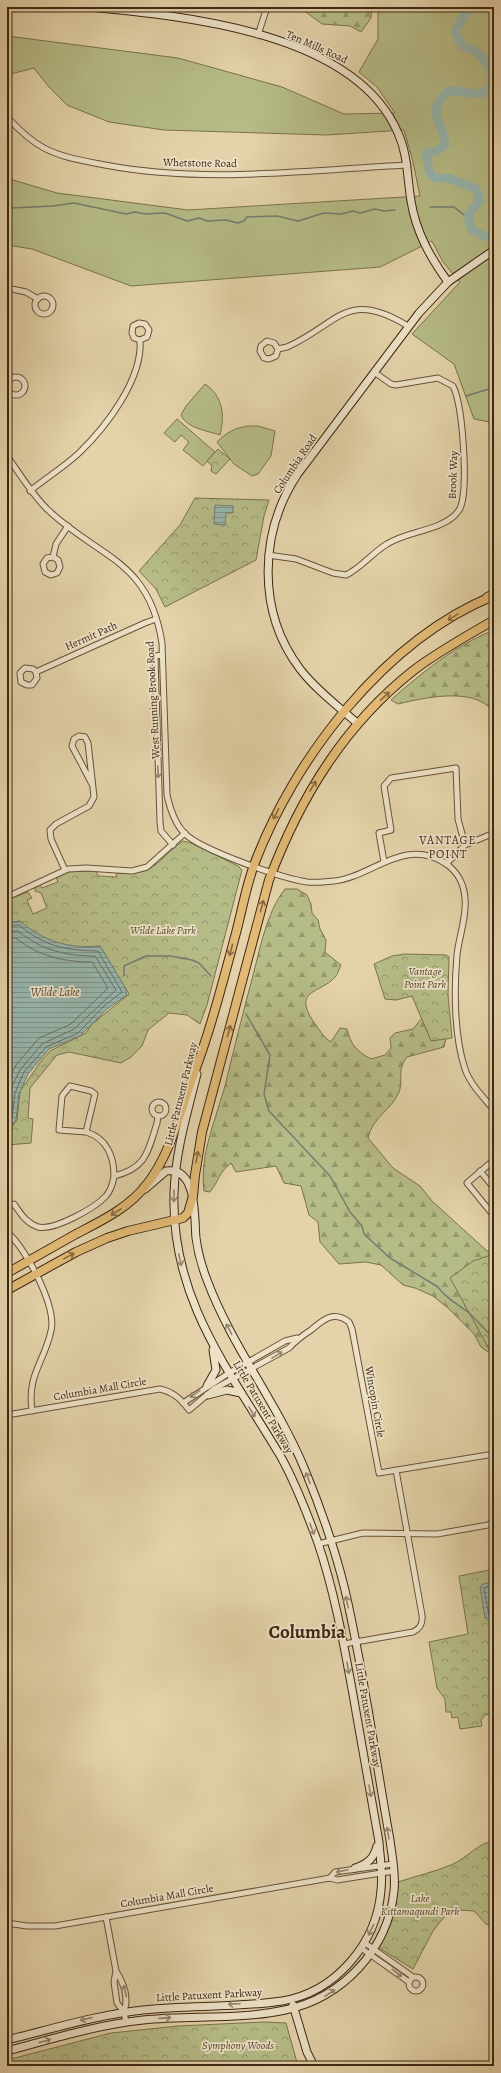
<svg xmlns="http://www.w3.org/2000/svg" width="501" height="2073" font-family="Alegreya,serif">
	<style>
		.green { fill: #b6bc87; stroke: #7a724e }
		.forest { fill: url(#forest-firs); stroke: #7a724e }
		.park { fill: url(#park-crowns); stroke: #7a724e }
		.water { fill: url(#water-rules); stroke: #737d71 }
		.lines { fill: none; stroke-linecap: round; stroke-linejoin: round }
		.shore { stroke: #6a6f62; stroke-width: 1 }
		.stream { stroke: #737d71; stroke-width: 1.5 }
		.river { stroke: #97b7af; stroke-width: 9 }
		.street-casing { stroke: #67523a; stroke-width: 7 }
		.secondary-casing { stroke: #3d2714; stroke-width: 9 }
		.primary-casing { stroke: #3d2714; stroke-width: 10 }
		.highway-casing { stroke: #3d2714; stroke-width: 11 }
		.street { stroke: #ede2c8; stroke-width: 5 }
		.secondary { stroke: #ede2c8; stroke-width: 7 }
		.primary { stroke: #e2ba75; stroke-width: 8 }
		.highway { stroke: #e2ba75; stroke-width: 9 }
		.oneway { stroke: #876940 }
		.oneway2 { stroke: #95846e }
		.labels { text-anchor: middle; dominant-baseline: central; stroke-width: 3.5; stroke-linejoin: round; paint-order: stroke }
		.street-label { font-size: 11px; fill: #3d2714; stroke: #ede2c8 }
		.park-label { font-size: 11px; font-style: italic; fill: #55452b; stroke: #ede2c8 }
		.neighbourhood-label { font-size: 12px; letter-spacing: 1px; fill: #3d2714; stroke: #ede2c8 }
		.water-label { font-size: 12px; font-style: italic; fill: #544b3b; stroke: #ede2c8 }
		.town-label { font-size: 19px; font-weight: bold; fill: #3d2714; stroke: #ede2c8 }
	</style>
	<defs>
		<pattern id="forest-firs" width="22" height="20" patternUnits="userSpaceOnUse"><rect width="22" height="20" fill="#b6bc87"/><path d="M5 1l3.5 6h-7zM16 11l3.5 6h-7z" fill="#95996d"/></pattern>
		<pattern id="park-crowns" width="20" height="18" patternUnits="userSpaceOnUse"><rect width="20" height="18" fill="#b6bc87"/><path d="M2 6a3 3 0 1 1 6 0M12 15a3 3 0 1 1 6 0" fill="none" stroke="#95996d"/></pattern>
		<pattern id="water-rules" width="6" height="5" patternUnits="userSpaceOnUse"><rect width="6" height="5" fill="#97b7af"/><path d="M0 2.5h6" fill="none" stroke="#7c958d"/></pattern>
	</defs>
	<rect width="100%" height="100%" fill="#e4d3aa"/>
	<filter id="stains"><feTurbulence type="fractalNoise" baseFrequency=".005" numOctaves="4"/><feColorMatrix values="0 0 0 0 .2 0 0 0 0 .09 0 0 0 0 .02 0 0 0 .5 -.17"/></filter>
	<radialGradient id="worn" r=".72"><stop offset=".6" stop-color="#630" stop-opacity="0"/><stop offset="1" stop-color="#630" stop-opacity=".3"/></radialGradient>
	<g class="green">
		<polygon points="378,7 494,7 494,423 474,419 454,364 412,334 460,282 443,262 432,241 380,267 131,286 32,249 7,245 7,175 13,180 57,193 188,210 420,196 413,162 404,130 327,135 164,130 109,122 67,105 49,87 34,68 7,75 7,36 178,58 282,87 344,114 395,113 377,87 359,72 378,39"/>
		<path d="M205,384C223,396 225,415 220,435C208,431 186,428 181,415L186,406Z"/>
		<polygon points="177,419 215,452 203,466 183,450 189,442 181,435 175,442 164,433"/>
		<path d="M248,426H258L275,431L271,456L258,474L252,476L234,464L217,442C227,432 235,428 248,426Z"/>
	</g>
	<g class="forest">
		<polygon points="299,7 372,7 371,18 361,32 350,26 322,24"/>
		<path d="M494,630V730L492,725L491,709C471,687 423,698 398,704L391,700C421,673 456,645 494,630Z"/>
		<path d="M285,889H297L307,895L311,904L312,913L318,920L320,929L326,940L325,952L341,965C339,969 338,974 335,977C322,993 292,989 313,1021C319,1029 323,1037 331,1042L340,1028L347,1029C351,1045 356,1051 371,1059L385,1055L391,1048L390,1038L395,1033L413,1029L422,1018L447,1034L444,1047L407,1057C396,1072 404,1079 399,1092C392,1110 373,1116 368,1138L393,1168L420,1186L432,1201L487,1251H494V1356L481,1347L474,1334L448,1308L433,1296L415,1288L403,1285L381,1265L366,1262L339,1264L320,1242L318,1222L309,1215L301,1186L284,1183L276,1166L236,1172L231,1163C219,1172 219,1181 210,1192L204,1191C199,1154 217,1117 226,1082C234,1048 243,1013 252,979C260,950 266,913 285,889Z"/>
	</g>
	<g class="park">
		<polygon points="218,449 230,459 216,474 211,471 212,466 207,461"/>
		<polygon points="195,498 269,500 264,516 256,560 165,607 156,589 139,571 180,525"/>
		<path d="M183,841L191,843L238,866L242,870L207,1005L200,1024L187,1015L169,1013L148,1030L142,1046L131,1057L121,1063L69,1052L57,1055L30,1088L28,1118L33,1119L31,1143L7,1145V1133L17,1120L20,1091L42,1060L50,1051L86,1033L92,1024L129,994L100,946C80,948 50,947 33,933C29,930 24,923 20,921L7,923V900L28,892L32,898L27,900L33,914L47,908L41,893L35,891V888L40,885L42,888L58,882L56,877L72,871H96L98,876L116,877L117,873C156,876 155,861 183,841Z"/>
		<polygon points="405,954 446,955 449,957 448,995 452,1038 431,1041 412,996 396,1000 385,999 374,964 392,956"/>
		<polygon points="494,1254 494,1358 450,1278 473,1261"/>
		<polygon points="494,1569 494,1714 485,1715 481,1720 482,1726 460,1729 458,1717 452,1718 451,1712 446,1712 445,1699 437,1688 429,1642 468,1634 459,1576"/>
		<path d="M494,1841V1927L486,1924L474,1911L459,1910L452,1907L433,1931L413,1969L376,1946L398,1882C416,1876 434,1872 451,1865C468,1858 477,1843 494,1841Z"/>
		<polygon points="264,2022 286,2023 298,2066 7,2066 7,2060 111,2033 178,2026"/>
	</g>
	<g class="water">
		<polygon points="215,505 233,506 233,513 226,513 225,525 214,524"/>
		<path d="M20,921C43,941 69,949 100,946L125,987L127,995L107,1009L80,1036L49,1049L28,1074L19,1094L16,1120L7,1132V923Z"/>
		<polygon points="494,1582 494,1620 489,1621 485,1618 480,1587 483,1584"/>
	</g>
	<g class="lines">
		<g class="shore">
			<path d="M7,927L19,925C46,947 64,950 98,951L122,992L104,1006L78,1033L46,1047L24,1072L15,1093L12,1118L7,1125"/>
			<path d="M7,932L18,931C41,950 66,956 95,956L116,990L74,1029L42,1044L20,1070L10,1091L7,1117"/>
			<path d="M7,938H16C38,956 64,962 92,962L108,988L71,1024L39,1038L16,1065L7,1083"/>
			<polyline points="494,1586 486,1587 484,1589 489,1615 494,1617"/>
		</g>
		<g class="stream">
			<polyline points="7,205 12,208 53,206 74,203 126,214 135,212 145,214 165,213 187,221 199,218 207,221 226,220 238,223 244,221 247,217 277,216 298,221 324,213 341,214 353,211 360,213 375,209 384,211 395,210"/>
			<polyline points="430,207 454,207 469,219"/>
			<polyline points="494,378 494,380"/>
			<polyline points="466,396 489,389 494,384"/>
			<polyline points="124,975 124,966 146,956 170,956 192,960 199,963 211,976"/>
			<path d="M246,1014L270,1055L264,1094L269,1111L330,1176L350,1212L362,1226L364,1234L390,1258L438,1287C446,1299 458,1304 469,1313C478,1321 484,1330 494,1337"/>
			<polyline points="283,2064 284,2066"/>
		</g>
		<path class="river" d="M469,7L455,32C457,38 460,42 465,47C467,49 470,49 473,50C483,56 495,71 492,83C490,88 487,91 482,93C472,96 460,89 448,91C425,113 442,118 445,145L437,151L426,153L429,170L432,176L436,178H448L476,189L480,201C469,213 465,213 472,230L494,240"/>
		<g class="street-casing">
			<g id="street">
				<polyline points="258,35 267,7"/>
				<path d="M7,117C18,129 29,140 44,148C63,158 85,161 105,165C205,184 307,170 408,165"/>
				<polyline points="7,288 26,292 38,299"/>
				<circle cx="44" cy="305" r="9"/>
				<path d="M278,349L276,356L269,359L264,358L260,351L261,346L267,341L274,343L278,349L287,347C339,324 346,288 408,326"/>
				<circle cx="16" cy="386" r="9"/>
				<path d="M7,456C20,474 31,493 47,509C98,558 149,559 162,643L167,795C170,809 174,822 184,833C201,850 281,878 307,882C316,883 325,882 334,881C372,877 403,837 445,863C457,871 464,884 465,898C467,917 459,936 457,955C454,989 454,1036 465,1069C470,1084 484,1098 494,1110"/>
				<path d="M30,491C46,478 64,467 79,453C106,427 143,379 140,340L147,337L149,330L145,324L139,323L133,326L132,333L134,338L140,340"/>
				<path d="M268,555L296,559L333,573L346,575C361,568 372,553 387,544C407,531 435,532 454,516C457,513 460,510 461,506C468,485 463,406 453,386L438,378L396,385L391,384L374,372"/>
				<polyline points="53,557 47,558 43,564 45,572 51,575 57,573 60,567 58,560 53,557 56,544 68,526"/>
				<polyline points="162,655 156,656 155,658 160,822 161,831 173,845"/>
				<polyline points="36,672 37,678 32,685 27,685 21,682 20,673 25,668 33,669 36,672 145,623 156,619"/>
				<polyline points="384,862 379,833 391,830 384,786 391,778 456,768 458,819 465,845"/>
				<polyline points="446,864 465,845 494,833"/>
				<polyline points="65,870 51,839 50,830 56,824 89,806 94,797 88,743 85,737 79,736 74,739 72,746 92,784"/>
				<polyline points="7,897 68,869 86,868 132,871 147,867 185,833"/>
				<circle cx="159" cy="1109" r="7"/>
				<path d="M86,1132L59,1130L62,1096L70,1086L91,1091L95,1094L86,1132C107,1138 114,1157 114,1176"/>
				<polyline points="494,1160 467,1183 494,1216"/>
				<polyline points="480,1171 494,1188"/>
				<path d="M7,1207L14,1204C21,1214 26,1223 38,1227C54,1231 95,1208 106,1196C111,1190 113,1183 114,1176C147,1168 148,1151 157,1123L158,1116"/>
				<path d="M7,1232C26,1248 57,1307 51,1331C44,1363 27,1374 32,1411"/>
				<polyline points="183,1403 229,1373 285,1341 297,1338"/>
				<path d="M7,1415L160,1389C173,1392 181,1399 189,1410L214,1389L289,1348C296,1340 302,1336 311,1330C323,1320 333,1310 349,1322L352,1329L379,1473L494,1454"/>
				<polyline points="318,1544 363,1533 437,1534 488,1525 494,1522"/>
				<path d="M344,1644L413,1632C421,1628 423,1623 422,1615L396,1470"/>
				<polyline points="330,1878 335,1872 393,1864"/>
				<polyline points="106,1917 116,1971 114,1982 117,2003 124,2012 126,2022"/>
				<polyline points="7,1923 27,1926 55,1926 330,1878 337,1880 394,1871"/>
				<polyline points="365,1943 413,1977"/>
				<polyline points="361,1948 409,1982"/>
				<path d="M116,1971C124,1984 129,1997 124,2012"/>
				<circle cx="416" cy="1984" r="7"/>
			</g>
		</g>
		<g class="secondary-casing">
			<g id="secondary">
				<path d="M89,7C185,16 355,32 398,133C408,155 407,177 411,201C416,232 430,257 448,282"/>
				<path d="M357,723C338,706 316,690 300,669C257,612 259,533 297,475L419,313L448,282L494,250"/>
				<polyline points="207,1386 216,1370 213,1350"/>
				<polyline points="208,1395 227,1390 241,1393"/>
				<path d="M355,1868C368,1864 374,1858 377,1846"/>
				<polyline points="293,2005 307,2052 314,2066"/>
				<path d="M7,2040C52,2029 96,2015 143,2010C189,2005 236,2008 282,2001C336,1992 377,1943 381,1890C383,1874 380,1858 379,1842C370,1791 361,1740 352,1689C343,1640 334,1590 318,1543C307,1513 296,1484 281,1457C230,1371 171,1300 174,1194C175,1153 187,1114 197,1074"/>
				<path d="M7,2051C52,2039 96,2025 143,2020C189,2015 239,2020 285,2010C342,1998 388,1950 394,1891C396,1874 392,1857 390,1840C375,1757 364,1672 345,1590C335,1549 321,1509 305,1470C278,1404 232,1347 207,1280C202,1267 198,1253 196,1238C194,1219 198,1166 166,1171L145,1189"/>
			</g>
		</g>
		<g class="primary-casing">
			<g id="primary">
				<path d="M7,1273C30,1260 53,1247 76,1234C101,1221 129,1208 147,1184C171,1154 180,1111 193,1076C211,1029 223,981 236,933C242,910 246,887 254,865C294,758 385,640 493,596"/>
				<path d="M7,1290L76,1252L107,1238L128,1231L183,1218L188,1213L193,1196L195,1175L202,1132L269,880C300,798 344,725 414,670C439,651 467,636 494,620"/>
			</g>
		</g>
		<g class="highway-casing">
			<polyline id="highway" points="487,598 494,594"/>
		</g>
		<use href="#street" class="street"/>
		<use href="#secondary" class="secondary"/>
		<use href="#primary" class="primary"/>
		<use href="#highway" class="highway"/>
	</g>
	<defs><path id="oneway-shaft" d="M-6 0H5M1.5-3L5.5 0L1.5 3" fill="none" stroke-width="1.6" stroke-linecap="round" stroke-linejoin="round"/></defs>
	<g class="oneway">
		<use href="#oneway-shaft" transform="translate(453 617) rotate(148)"/>
		<use href="#oneway-shaft" transform="translate(385 696) rotate(-43)"/>
		<use href="#oneway-shaft" transform="translate(313 786) rotate(-59)"/>
		<use href="#oneway-shaft" transform="translate(276 814) rotate(117)"/>
		<use href="#oneway-shaft" transform="translate(262 906) rotate(-75)"/>
		<use href="#oneway-shaft" transform="translate(231 950) rotate(105)"/>
		<use href="#oneway-shaft" transform="translate(229 1031) rotate(-75)"/>
		<use href="#oneway-shaft" transform="translate(197 1157) rotate(-80)"/>
		<use href="#oneway-shaft" transform="translate(116 1212) rotate(148)"/>
		<use href="#oneway-shaft" transform="translate(69 1256) rotate(-29)"/>
	</g>
	<g class="oneway2">
		<use href="#oneway-shaft" transform="translate(158 772) rotate(88)"/>
		<use href="#oneway-shaft" transform="translate(174 1196) rotate(91)"/>
		<use href="#oneway-shaft" transform="translate(180 1260) rotate(78)"/>
		<use href="#oneway-shaft" transform="translate(229 1329) rotate(-117)"/>
		<use href="#oneway-shaft" transform="translate(277 1355) rotate(-31)"/>
		<use href="#oneway-shaft" transform="translate(195 1394) rotate(144)"/>
		<use href="#oneway-shaft" transform="translate(252 1412) rotate(59)"/>
		<use href="#oneway-shaft" transform="translate(308 1478) rotate(-111)"/>
		<use href="#oneway-shaft" transform="translate(312 1529) rotate(70)"/>
		<use href="#oneway-shaft" transform="translate(347 1602) rotate(-102)"/>
		<use href="#oneway-shaft" transform="translate(348 1668) rotate(80)"/>
		<use href="#oneway-shaft" transform="translate(370 1791) rotate(80)"/>
		<use href="#oneway-shaft" transform="translate(388 1833) rotate(-100)"/>
		<use href="#oneway-shaft" transform="translate(342 1871) rotate(168)"/>
		<use href="#oneway-shaft" transform="translate(371 1930) rotate(115)"/>
		<use href="#oneway-shaft" transform="translate(397 1973) rotate(37)"/>
		<use href="#oneway-shaft" transform="translate(125 1991) rotate(-105)"/>
		<use href="#oneway-shaft" transform="translate(330 1993) rotate(-33)"/>
		<use href="#oneway-shaft" transform="translate(234 2004) rotate(178)"/>
		<use href="#oneway-shaft" transform="translate(165 2018) rotate(-4)"/>
		<use href="#oneway-shaft" transform="translate(86 2019) rotate(167)"/>
		<use href="#oneway-shaft" transform="translate(45 2041) rotate(-15)"/>
	</g>
	<g class="labels">
		<g class="street-label">
			<text transform="translate(317 47) rotate(24)">Ten Mills Road</text>
			<text transform="translate(200 163) rotate(1)">Whetstone Road</text>
			<text transform="translate(295 464) rotate(-56)">Columbia Road</text>
			<text transform="translate(453 475) rotate(-88)">Brook Way</text>
			<text transform="translate(91 636) rotate(-24)">Hermit Path</text>
			<text transform="translate(153 700) rotate(-93)">West Running Brook Road</text>
			<text transform="translate(181 1094) rotate(-76)">Little Patuxent Parkway</text>
			<text transform="translate(100 1389) rotate(-10)">Columbia Mall Circle</text>
			<text transform="translate(375 1402) rotate(80)">Wincopin Circle</text>
			<text transform="translate(263 1407) rotate(59)">Little Patuxent Parkway</text>
			<text transform="translate(368 1715) rotate(80)">Little Patuxent Parkway</text>
			<text transform="translate(167 1896) rotate(-10)">Columbia Mall Circle</text>
			<text transform="translate(209 1995) rotate(-3)">Little Patuxent Parkway</text>
		</g>
		<g class="park-label">
			<text x="163" y="930">Wilde Lake Park</text>
			<text x="425" y="971">Vantage<tspan x="425" dy="13">Point Park</tspan></text>
			<text x="420" y="1898">Lake<tspan x="420" dy="13">Kittamaqundi Park</tspan></text>
			<text x="238" y="2045">Symphony Woods</text>
		</g>
		<g class="neighbourhood-label">
			<text x="448" y="840">VANTAGE<tspan x="448" dy="14">POINT</tspan></text>
		</g>
		<g class="water-label">
			<text x="55" y="992">Wilde Lake</text>
		</g>
		<g class="town-label">
			<text x="307" y="1632">Columbia</text>
		</g>
	</g>
	<rect width="501" height="2073" fill="none" stroke="#e4d3aa" stroke-width="24"/>
	<rect x="8" y="8" width="485" height="2057" fill="none" stroke="#3d2714" stroke-width="2"/>
	<rect x="12" y="12" width="477" height="2049" fill="none" stroke="#3d2714"/>
	<rect width="100%" height="100%" filter="url(#stains)"/>
	<rect width="100%" height="100%" fill="url(#worn)"/>
</svg>
